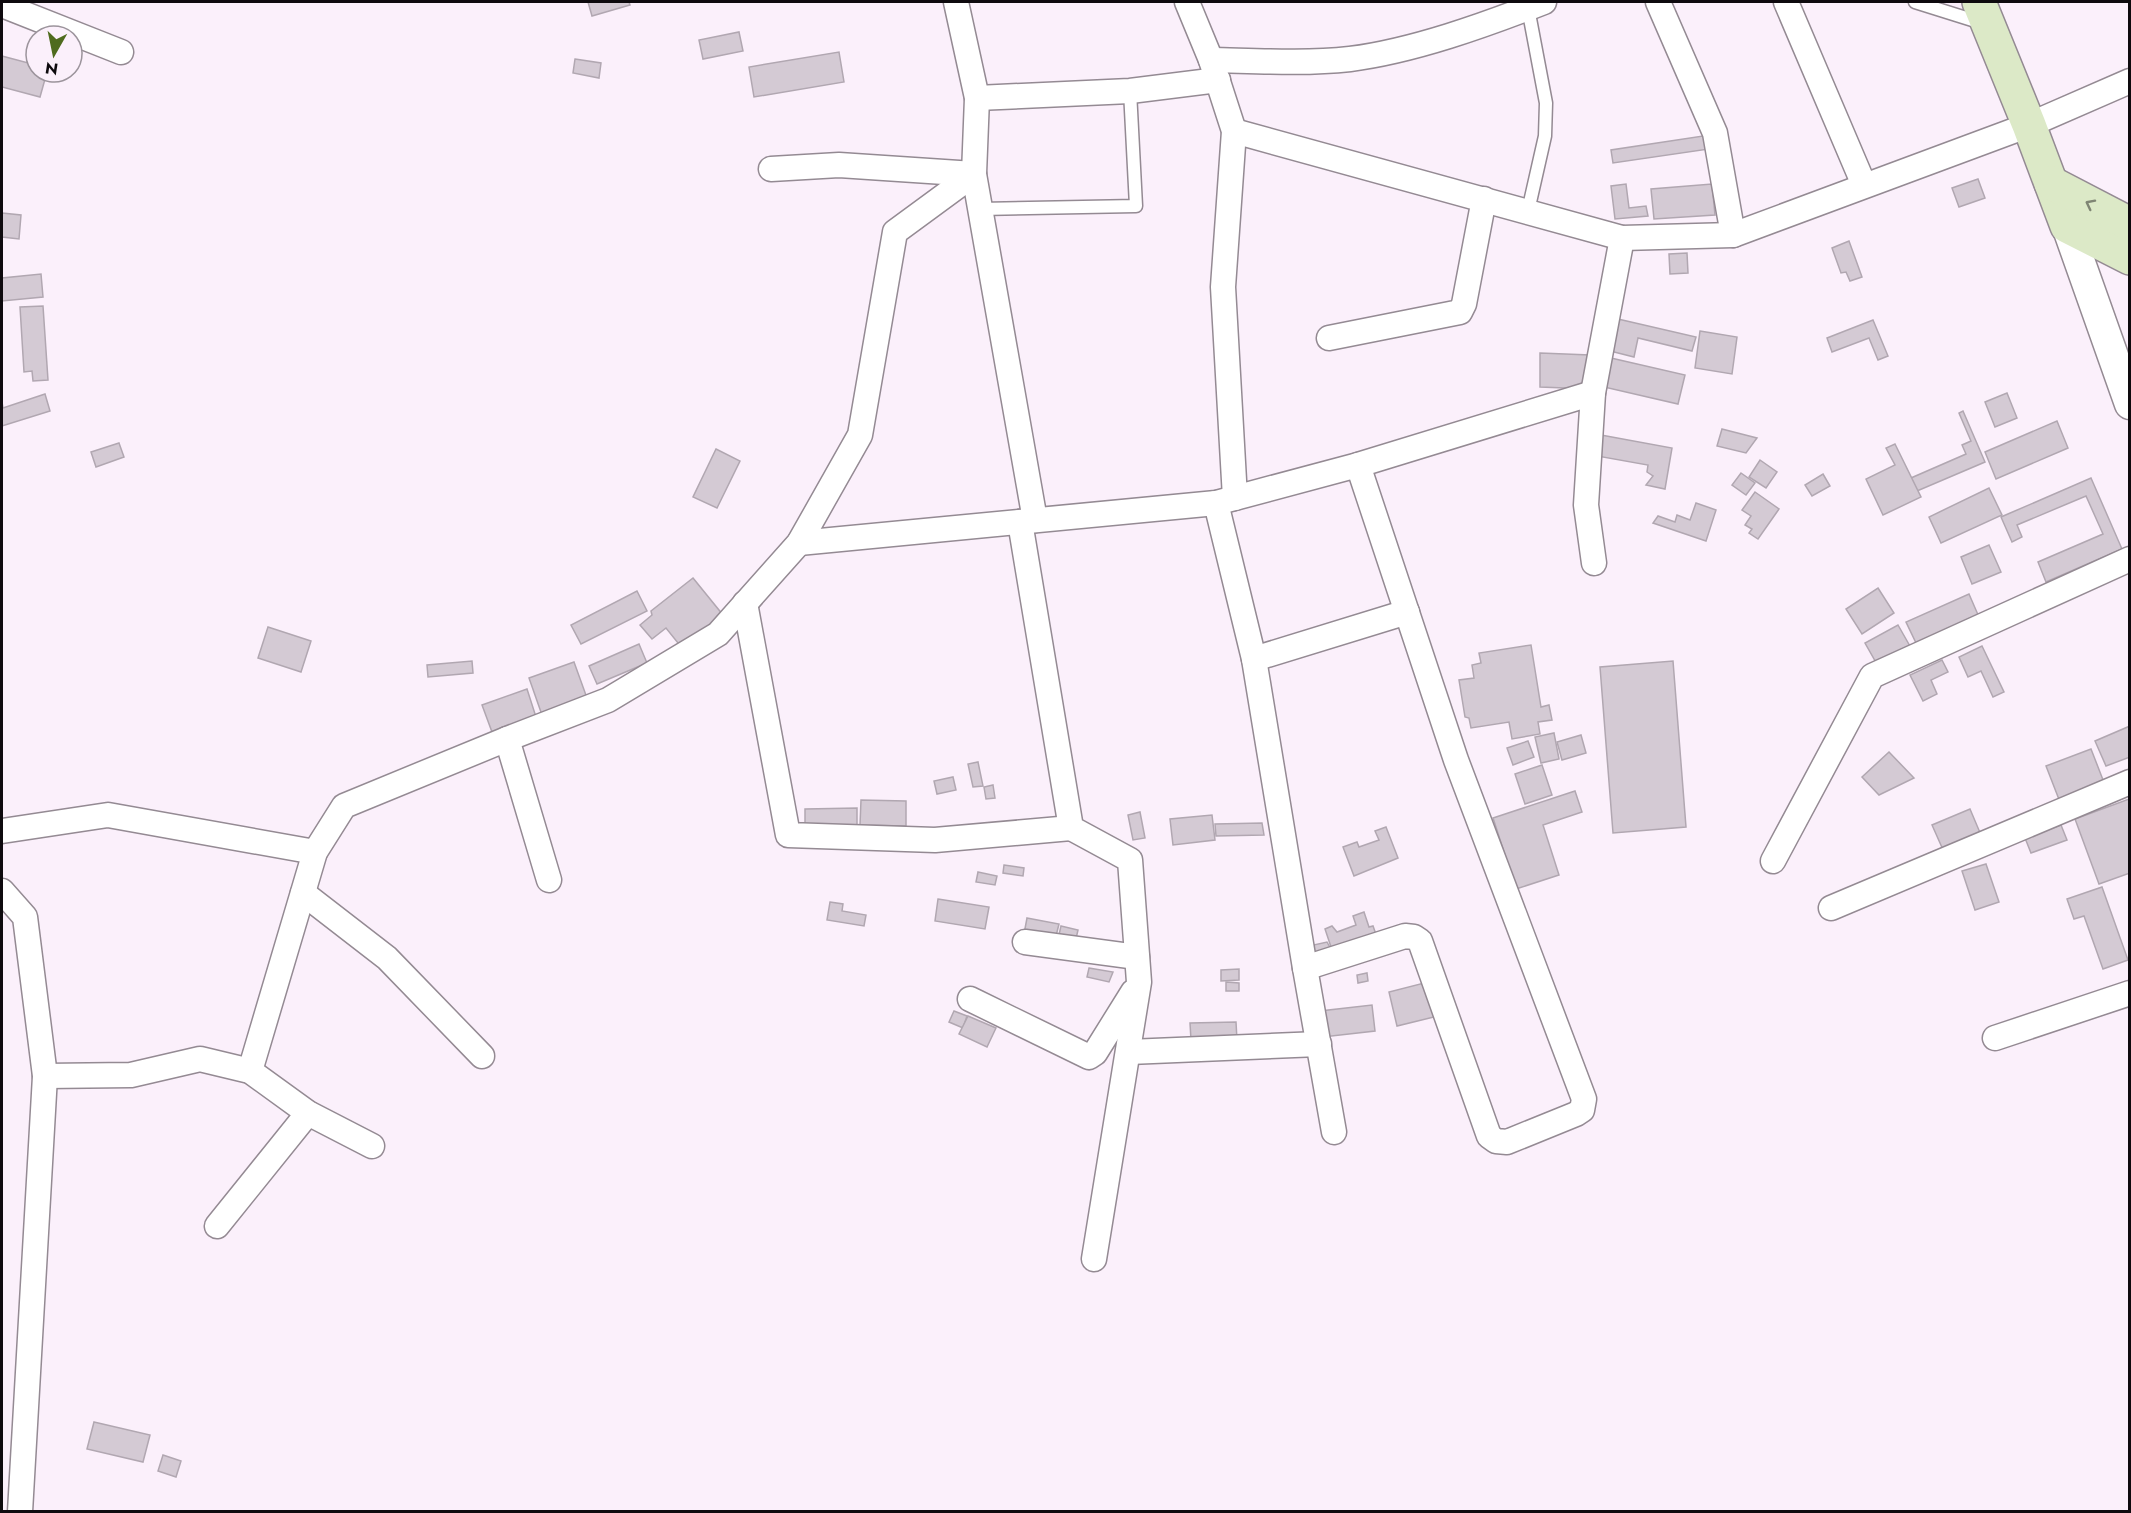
<svg xmlns="http://www.w3.org/2000/svg" width="2131" height="1513" font-family="Jost,sans-serif">
	<style>
		.building { fill: #d4cad4; stroke: #b1a7b1; stroke-width: 1.5 }
		.lines { fill: none; stroke-linecap: round; stroke-linejoin: round }
		.service-casing { stroke: #948a93; stroke-width: 15 }
		.minor-casing { stroke: #948a93; stroke-width: 27 }
		.tertiary-casing { stroke: #948a93; stroke-width: 33 }
		.secondary-casing { stroke: #948a93; stroke-width: 36 }
		.service { stroke: #fff; stroke-width: 12 }
		.minor { stroke: #fff; stroke-width: 24 }
		.tertiary { stroke: #fff; stroke-width: 30 }
		.secondary { stroke: #dce9c7; stroke-width: 33 }
		.oneway { stroke: #7f8574 }
	</style>
	<rect width="100%" height="100%" fill="#fbf0fb"/>
	<g class="building">
		<polygon points="588,2 629,2 630,5 592,16"/>
		<polygon points="739,32 743,51 703,59 699,40"/>
		<polygon points="839,52 844,82 754,97 749,67"/>
		<polygon points="2,56 36,65 36,72 47,72 40,97 2,87"/>
		<polygon points="575,59 601,63 599,78 573,73"/>
		<polygon points="1703,136 1709,149 1613,163 1611,150"/>
		<polygon points="1978,179 1985,198 1959,207 1952,188"/>
		<polygon points="1626,184 1629,208 1646,206 1648,216 1615,219 1611,186"/>
		<polygon points="1712,184 1715,215 1654,219 1651,189"/>
		<polygon points="2,213 21,215 19,239 2,237"/>
		<polygon points="1849,241 1862,277 1850,281 1846,272 1841,273 1832,248"/>
		<polygon points="1687,253 1688,273 1670,274 1669,254"/>
		<polygon points="41,274 43,297 2,301 2,278"/>
		<polygon points="43,306 48,380 33,381 32,371 24,372 20,307"/>
		<polygon points="1618,319 1696,337 1692,351 1638,338 1634,357 1610,351"/>
		<polygon points="1873,320 1888,356 1878,360 1869,338 1832,352 1827,338"/>
		<polygon points="1700,331 1737,337 1732,374 1695,368"/>
		<polygon points="1540,353 1590,355 1590,389 1540,387"/>
		<polygon points="1611,358 1685,375 1678,404 1604,387"/>
		<polygon points="2007,393 2017,418 1995,427 1985,402"/>
		<polygon points="45,394 50,411 2,426 2,402 3,408"/>
		<polygon points="1963,411 1985,462 1917,491 1911,478 1966,454 1962,445 1971,441 1959,413"/>
		<polygon points="2057,421 2068,448 1996,479 1985,452"/>
		<polygon points="1722,429 1757,438 1746,453 1717,446"/>
		<polygon points="1601,435 1672,448 1665,489 1646,485 1653,476 1647,472 1648,465 1597,456"/>
		<polygon points="119,443 124,457 96,467 91,452"/>
		<polygon points="1895,444 1921,497 1883,515 1866,479 1895,465 1886,448"/>
		<polygon points="716,449 740,461 717,508 693,497"/>
		<polygon points="1760,460 1777,472 1766,488 1749,477"/>
		<polygon points="1741,473 1755,483 1746,495 1732,485"/>
		<polygon points="1823,474 1830,486 1812,496 1805,485"/>
		<polygon points="2091,478 2122,549 2046,582 2038,562 2103,534 2086,496 2017,525 2022,537 2012,542 2001,517"/>
		<polygon points="1989,488 2002,515 1941,543 1929,517"/>
		<polygon points="1755,492 1779,509 1758,539 1749,533 1752,529 1745,525 1751,516 1742,510"/>
		<polygon points="1696,503 1716,510 1706,541 1653,523 1658,516 1675,522 1677,515 1690,520"/>
		<polygon points="1989,545 2001,572 1972,584 1961,557"/>
		<polygon points="693,578 723,615 682,648 666,628 652,639 640,625 652,615 651,611"/>
		<polygon points="1878,588 1894,613 1862,634 1846,609"/>
		<polygon points="637,591 647,611 581,644 571,625"/>
		<polygon points="1969,594 1979,617 1917,645 1906,622"/>
		<polygon points="1898,625 1911,648 1878,666 1865,643"/>
		<polygon points="268,627 311,641 301,672 258,658"/>
		<polygon points="639,644 647,663 597,684 589,666"/>
		<polygon points="1531,645 1541,707 1549,705 1552,720 1538,722 1540,734 1512,739 1509,722 1471,728 1469,718 1465,717 1459,680 1474,678 1472,665 1481,663 1479,653"/>
		<polygon points="1982,646 2004,692 1993,697 1981,671 1968,677 1959,657"/>
		<polygon points="1942,660 1948,672 1931,680 1937,694 1923,701 1910,675"/>
		<polygon points="472,661 473,673 428,677 427,665"/>
		<polygon points="1673,661 1686,827 1613,833 1600,667"/>
		<polygon points="574,662 587,698 542,715 529,678"/>
		<polygon points="527,689 536,717 492,732 482,705"/>
		<polygon points="2130,726 2130,757 2106,766 2095,741"/>
		<polygon points="1554,733 1559,759 1541,763 1535,737"/>
		<polygon points="1581,735 1586,753 1562,760 1557,742"/>
		<polygon points="1528,741 1534,757 1513,765 1507,748"/>
		<polygon points="2091,749 2105,785 2060,802 2046,766"/>
		<polygon points="1889,752 1914,778 1879,795 1862,777"/>
		<polygon points="978,762 983,786 973,787 968,764"/>
		<polygon points="1542,765 1552,795 1525,804 1515,774"/>
		<polygon points="953,777 956,790 937,794 934,781"/>
		<polygon points="993,785 995,798 986,799 984,787"/>
		<polygon points="1575,791 1582,812 1543,825 1559,875 1516,889 1493,818"/>
		<polygon points="2129,799 2130,873 2099,884 2075,819"/>
		<polygon points="861,800 906,801 906,826 860,825"/>
		<polygon points="857,808 857,825 805,826 805,809"/>
		<polygon points="1970,809 1981,835 1944,852 1932,825"/>
		<polygon points="1140,812 1145,838 1133,840 1128,815"/>
		<polygon points="1212,815 1215,840 1173,845 1170,819"/>
		<polygon points="1262,823 1264,835 1216,836 1215,824"/>
		<polygon points="2061,825 2067,840 2031,853 2025,838"/>
		<polygon points="1386,827 1398,858 1354,876 1343,847 1357,842 1359,847 1379,840 1375,831"/>
		<polygon points="1986,864 1999,902 1975,910 1962,871"/>
		<polygon points="1004,865 1024,868 1023,876 1003,873"/>
		<polygon points="978,872 997,876 995,885 976,882"/>
		<polygon points="2102,887 2128,960 2103,969 2084,916 2074,919 2067,899"/>
		<polygon points="938,899 989,907 985,929 935,921"/>
		<polygon points="830,902 843,904 842,911 866,915 864,926 827,920"/>
		<polygon points="1364,912 1369,927 1373,926 1378,940 1334,956 1325,929 1332,926 1337,932 1356,925 1353,916"/>
		<polygon points="1027,918 1059,924 1055,940 1024,934"/>
		<polygon points="1061,926 1078,930 1075,943 1058,939"/>
		<polygon points="1327,942 1332,951 1311,956 1309,946"/>
		<polygon points="1089,968 1113,972 1109,982 1087,977"/>
		<polygon points="1239,969 1239,980 1221,981 1221,970"/>
		<polygon points="1367,973 1368,981 1358,983 1357,975"/>
		<polygon points="1226,982 1239,983 1239,991 1226,991"/>
		<polygon points="1424,983 1442,1015 1397,1026 1389,992"/>
		<polygon points="1372,1005 1375,1031 1323,1037 1320,1011"/>
		<polygon points="954,1011 967,1016 963,1028 949,1022"/>
		<polygon points="968,1016 996,1028 987,1047 959,1034"/>
		<polygon points="1236,1022 1237,1040 1191,1040 1190,1023"/>
		<polygon points="94,1422 150,1435 143,1462 87,1449"/>
		<polygon points="163,1455 181,1461 176,1477 158,1471"/>
	</g>
	<g class="lines">
		<g class="service-casing">
			<g id="service">
				<polyline points="1915,2 1982,23"/>
				<polyline points="1528,8 1546,103 1545,136 1528,211"/>
				<polyline points="980,209 1136,206 1130,91"/>
			</g>
		</g>
		<g class="minor-casing">
			<g id="minor">
				<polyline points="1187,2 1211,60 1234,131 1223,287 1235,498"/>
				<polyline points="1658,2 1715,133 1733,235"/>
				<polyline points="1786,2 1864,185"/>
				<polyline points="2,5 121,52"/>
				<path d="M1211,60C1257,61 1304,64 1350,59C1413,51 1485,25 1544,2"/>
				<polyline points="977,98 1130,91 1218,80"/>
				<polyline points="1234,131 1622,238 1733,235 2029,125 2130,81"/>
				<polyline points="771,169 839,165 974,174 1035,520"/>
				<polyline points="1329,338 1460,312 1464,304 1484,199"/>
				<polyline points="1216,503 1254,659 1305,968 1334,1132"/>
				<polyline points="1020,522 1071,828 1130,860 1139,982 1094,1259"/>
				<polyline points="799,543 1216,503 1358,465 1593,393"/>
				<polyline points="1594,563 1586,505 1593,393 1622,238"/>
				<polyline points="745,603 788,835 935,840 1071,828"/>
				<polyline points="1254,659 1407,612"/>
				<polyline points="507,739 549,880"/>
				<polyline points="2,831 108,815 315,852"/>
				<polyline points="1773,861 1872,676 2130,559"/>
				<polyline points="2,891 25,917 45,1076 20,1512"/>
				<polyline points="303,893 387,958 482,1056"/>
				<polyline points="1831,908 2130,782"/>
				<polyline points="1025,942 1137,957"/>
				<polyline points="1305,968 1405,936 1414,937 1420,941 1489,1136 1496,1141 1507,1142 1576,1114 1582,1110 1584,1099 1456,760 1358,465"/>
				<polyline points="970,999 1089,1057 1095,1053 1133,992"/>
				<polyline points="1995,1038 2130,993"/>
				<polyline points="1129,1052 1319,1044"/>
				<polyline points="250,1071 315,852 344,806 507,739 608,700 718,634 799,543 860,435 895,232 974,174 977,98 956,2"/>
				<polyline points="45,1076 131,1075 200,1059 250,1071 308,1113 372,1146"/>
				<polyline points="217,1226 308,1113"/>
			</g>
		</g>
		<g class="tertiary-casing">
			<polyline id="tertiary" points="2067,226 2130,404"/>
		</g>
		<g class="secondary-casing">
			<g id="secondary">
				<polyline points="1979,2 2029,125 2067,226 2130,258"/>
				<polyline points="2051,183 2130,224"/>
			</g>
		</g>
		<use href="#service" class="service"/>
		<use href="#minor" class="minor"/>
		<use href="#tertiary" class="tertiary"/>
		<use href="#secondary" class="secondary"/>
	</g>
	<defs><path id="oneway-chevron" d="M-2-3.5L2.5 0L-2 3.5" fill="none" stroke-width="1.6" stroke-linecap="round" stroke-linejoin="round" transform="scale(1.5)"/></defs>
	<use class="oneway" href="#oneway-chevron" transform="translate(2090 204) rotate(-153)"/>
	<rect width="2131" height="1513" fill="none" stroke="#0e0a0e" stroke-width="6"/>
	<g transform="translate(54 54) rotate(189)"><circle r="28" fill="#fbf0fb" stroke="#9c949c" stroke-width="1.5"/>
	<path d="M0-4.5L10 22L0 15L-10 22Z" fill="#4f6b1e"/>
	<text y="-9" font-size="16" font-weight="bold" text-anchor="middle" fill="#0e0a0e">N</text>
	</g>
</svg>
